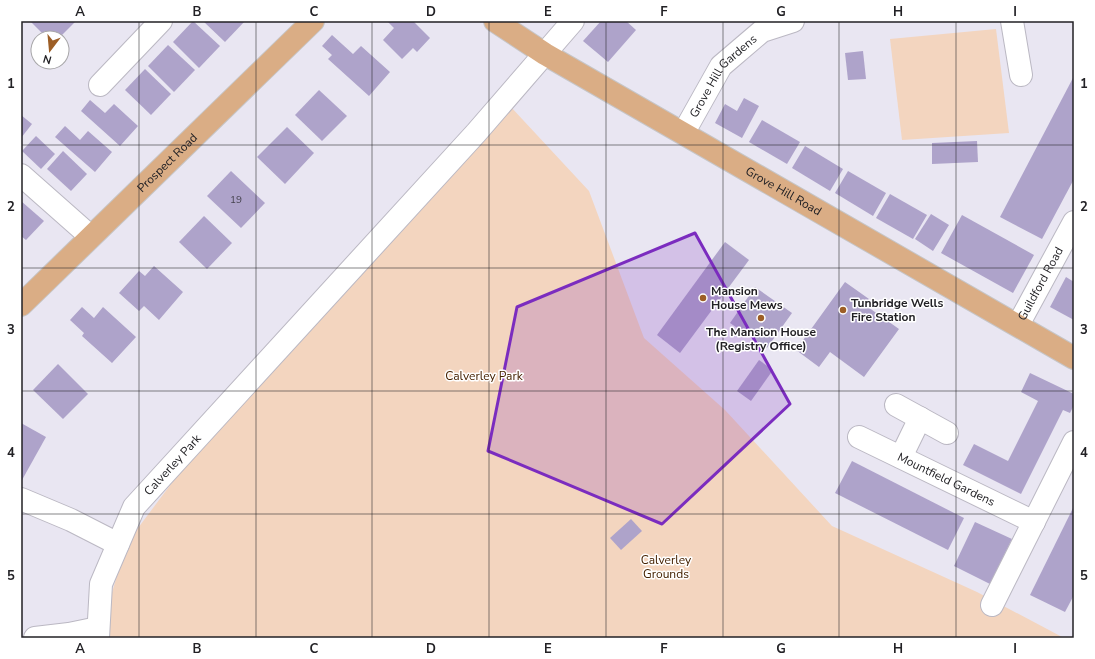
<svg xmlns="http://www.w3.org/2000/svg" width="1095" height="659" font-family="'Nunito Sans',sans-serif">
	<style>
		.green { fill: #f3d5bf }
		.building { fill: #aea3ca }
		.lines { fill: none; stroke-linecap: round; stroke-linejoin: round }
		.minor-casing { stroke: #bbb8c3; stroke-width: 24 }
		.major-casing { stroke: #c6c5c6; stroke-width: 24 }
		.minor { stroke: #fff; stroke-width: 22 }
		.major { stroke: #daad85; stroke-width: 22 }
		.marked { fill: #7b2cbf; fill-opacity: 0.2; stroke: #7b2cbf; stroke-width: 3; stroke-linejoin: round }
		.grid { fill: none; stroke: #222125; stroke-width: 1; stroke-opacity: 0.55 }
		.poi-dot { fill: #9d5e26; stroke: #fff; stroke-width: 1.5 }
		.labels { text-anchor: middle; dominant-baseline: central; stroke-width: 3; stroke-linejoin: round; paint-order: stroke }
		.number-label { font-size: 10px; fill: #45424e }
		.street-label { font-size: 12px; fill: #222125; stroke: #fff }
		.poi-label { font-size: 12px; font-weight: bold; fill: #222125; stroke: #fff; text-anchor: start }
		.park-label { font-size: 12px; fill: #442100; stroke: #fff }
		.neatline { fill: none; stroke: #222125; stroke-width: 1.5 }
		.grid-label { font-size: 13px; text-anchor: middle; font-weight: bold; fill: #222125 }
	</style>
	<rect width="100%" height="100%" fill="#e9e6f2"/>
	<g class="green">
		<polygon points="996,29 1009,133 902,140 890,39"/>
		<polygon points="510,106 589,191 644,338 725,410 832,526 977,592 1064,638 106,638 103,624 126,544 186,464"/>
	</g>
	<g class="building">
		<polygon points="30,21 76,21 59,38 47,38"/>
		<polygon points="193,21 220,46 199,68 173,42"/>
		<polygon points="203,21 245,21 225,42"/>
		<polygon points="387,21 413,21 430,38 417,52 413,48 402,59 383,40 394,28"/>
		<polygon points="601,21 626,21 636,30 608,62 583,41"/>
		<polygon points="332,35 353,54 361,46 390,72 369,96 328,59 332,55 322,46"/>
		<polygon points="168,45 195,70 174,92 148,66"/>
		<polygon points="863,51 866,79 848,80 845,53"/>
		<polygon points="145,69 171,94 151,115 125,90"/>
		<polygon points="1074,76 1074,179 1042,239 1000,217"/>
		<polygon points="319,90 347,116 322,141 295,115"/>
		<polygon points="744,98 759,106 742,138 715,123 725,104 737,111"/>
		<polygon points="90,100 105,113 114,104 138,126 120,146 81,111"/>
		<polygon points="21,115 32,124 21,138"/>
		<polygon points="762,120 800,142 787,164 749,142"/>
		<polygon points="65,126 80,140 88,131 112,152 95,172 55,137"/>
		<polygon points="287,127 314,153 285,184 257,157"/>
		<polygon points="36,136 55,154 41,169 22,151"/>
		<polygon points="977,141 978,162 932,164 932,143"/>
		<polygon points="805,146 843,169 830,191 792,168"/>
		<polygon points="63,151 87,174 71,191 47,169"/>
		<polygon points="231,171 265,203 241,228 207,196"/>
		<polygon points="848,171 886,193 873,216 835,193"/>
		<polygon points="890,194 927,215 913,239 876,218"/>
		<polygon points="21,201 44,221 26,240 21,236"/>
		<polygon points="931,214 949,225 933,251 915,239"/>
		<polygon points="962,215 1034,255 1013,293 941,253"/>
		<polygon points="204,216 232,243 207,269 179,242"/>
		<polygon points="725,242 749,260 680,353 657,335"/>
		<polygon points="154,266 183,292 159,320 144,306 139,311 119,293 139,271 145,276"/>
		<polygon points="1066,277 1074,282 1074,320 1050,307"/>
		<polygon points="845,282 869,299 865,305 899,329 864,377 830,352 819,367 796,350"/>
		<polygon points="755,287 792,313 767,348 730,323"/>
		<polygon points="82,307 94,318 103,307 136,337 112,363 82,336 84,333 70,320"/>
		<polygon points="759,360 773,370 751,401 737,391"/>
		<polygon points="58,364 88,394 63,419 33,390"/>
		<polygon points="1030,373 1074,394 1074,405 1070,413 1063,410 1021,494 963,465 974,444 1008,461 1038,401 1021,392"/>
		<polygon points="21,423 46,437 22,480 21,479"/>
		<polygon points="852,461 964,518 948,550 835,493"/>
		<polygon points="1074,506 1074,595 1065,612 1030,595"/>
		<polygon points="631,519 642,531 621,550 610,538"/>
		<polygon points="975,522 1012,539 990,584 954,566"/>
	</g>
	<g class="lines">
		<g class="minor-casing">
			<g id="minor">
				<polyline points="1012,21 1021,75"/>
				<polyline points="100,85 161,21"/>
				<path id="s1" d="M684,132L721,66L762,31L793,21"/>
				<polyline points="21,175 90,236"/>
				<path id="s2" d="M1018,325L1074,222"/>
				<polyline points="896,405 947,433"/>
				<path id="s3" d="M859,437L1034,522"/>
				<polyline points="901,457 920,418"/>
				<polyline points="21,499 71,520 118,544"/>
				<polyline points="992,605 1074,442"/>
				<polyline points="35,638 69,634 98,628"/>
				<path id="s4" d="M98,638L101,584L134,507L476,133L573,21"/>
			</g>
		</g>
		<g class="major-casing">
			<g id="major">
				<path id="s5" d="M495,21L545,54L1074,358"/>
				<path id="s6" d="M21,305L313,21"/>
			</g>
		</g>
		<use href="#minor" class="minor"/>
		<use href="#major" class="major"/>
	</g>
	<path class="marked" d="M695,233L790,404L662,524L488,451L517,307Z"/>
	<path class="grid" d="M139,21V638M256,21V638M372,21V638M489,21V638M606,21V638M723,21V638M839,21V638M956,21V638M21,145H1074M21,268H1074M21,391H1074M21,514H1074"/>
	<g class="poi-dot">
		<circle cx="703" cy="298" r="4"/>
		<circle cx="843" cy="310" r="4"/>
		<circle cx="761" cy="318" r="4"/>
	</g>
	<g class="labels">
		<g class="number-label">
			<text x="236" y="200">19</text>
		</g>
		<g class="street-label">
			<text stroke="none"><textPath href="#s1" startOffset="69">Grove Hill Gardens</textPath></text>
			<text stroke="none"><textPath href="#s6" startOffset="204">Prospect Road</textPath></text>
			<text stroke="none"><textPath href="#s5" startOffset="335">Grove Hill Road</textPath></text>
			<text stroke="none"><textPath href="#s2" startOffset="47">Guildford Road</textPath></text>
			<text stroke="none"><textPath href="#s4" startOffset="195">Calverley Park</textPath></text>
			<text stroke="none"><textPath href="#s3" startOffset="97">Mountfield Gardens</textPath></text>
		</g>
		<g class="poi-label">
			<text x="711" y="291">Mansion<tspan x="711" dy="14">House Mews</tspan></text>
			<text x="851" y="303">Tunbridge Wells<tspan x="851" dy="14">Fire Station</tspan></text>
			<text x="761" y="332" text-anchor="middle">The Mansion House<tspan x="761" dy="14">(Registry Office)</tspan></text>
		</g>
		<g class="park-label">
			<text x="484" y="376">Calverley Park</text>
			<text x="666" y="560">Calverley<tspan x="666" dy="14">Grounds</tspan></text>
		</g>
	</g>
	<rect width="1095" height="659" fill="none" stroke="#ffffff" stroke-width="44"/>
	<g transform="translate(50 50) rotate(196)"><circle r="19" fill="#ffffff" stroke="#a7a6a8"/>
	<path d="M0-3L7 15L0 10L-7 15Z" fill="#9d5e26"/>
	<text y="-6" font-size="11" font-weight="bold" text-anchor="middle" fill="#222125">N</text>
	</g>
	<rect x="22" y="22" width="1051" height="615" class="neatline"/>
	<g class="grid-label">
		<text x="80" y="16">A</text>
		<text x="197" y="16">B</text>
		<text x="314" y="16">C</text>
		<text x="431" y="16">D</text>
		<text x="548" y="16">E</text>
		<text x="664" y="16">F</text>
		<text x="781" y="16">G</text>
		<text x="898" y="16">H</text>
		<text x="1015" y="16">I</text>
		<text x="11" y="88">1</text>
		<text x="1084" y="88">1</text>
		<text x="11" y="211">2</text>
		<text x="1084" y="211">2</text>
		<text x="11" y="334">3</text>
		<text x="1084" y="334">3</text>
		<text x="11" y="457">4</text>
		<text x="1084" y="457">4</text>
		<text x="11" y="580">5</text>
		<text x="1084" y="580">5</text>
		<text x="80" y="653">A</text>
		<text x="197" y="653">B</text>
		<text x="314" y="653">C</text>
		<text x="431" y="653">D</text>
		<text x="548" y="653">E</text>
		<text x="664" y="653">F</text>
		<text x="781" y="653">G</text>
		<text x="898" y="653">H</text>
		<text x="1015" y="653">I</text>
	</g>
</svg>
